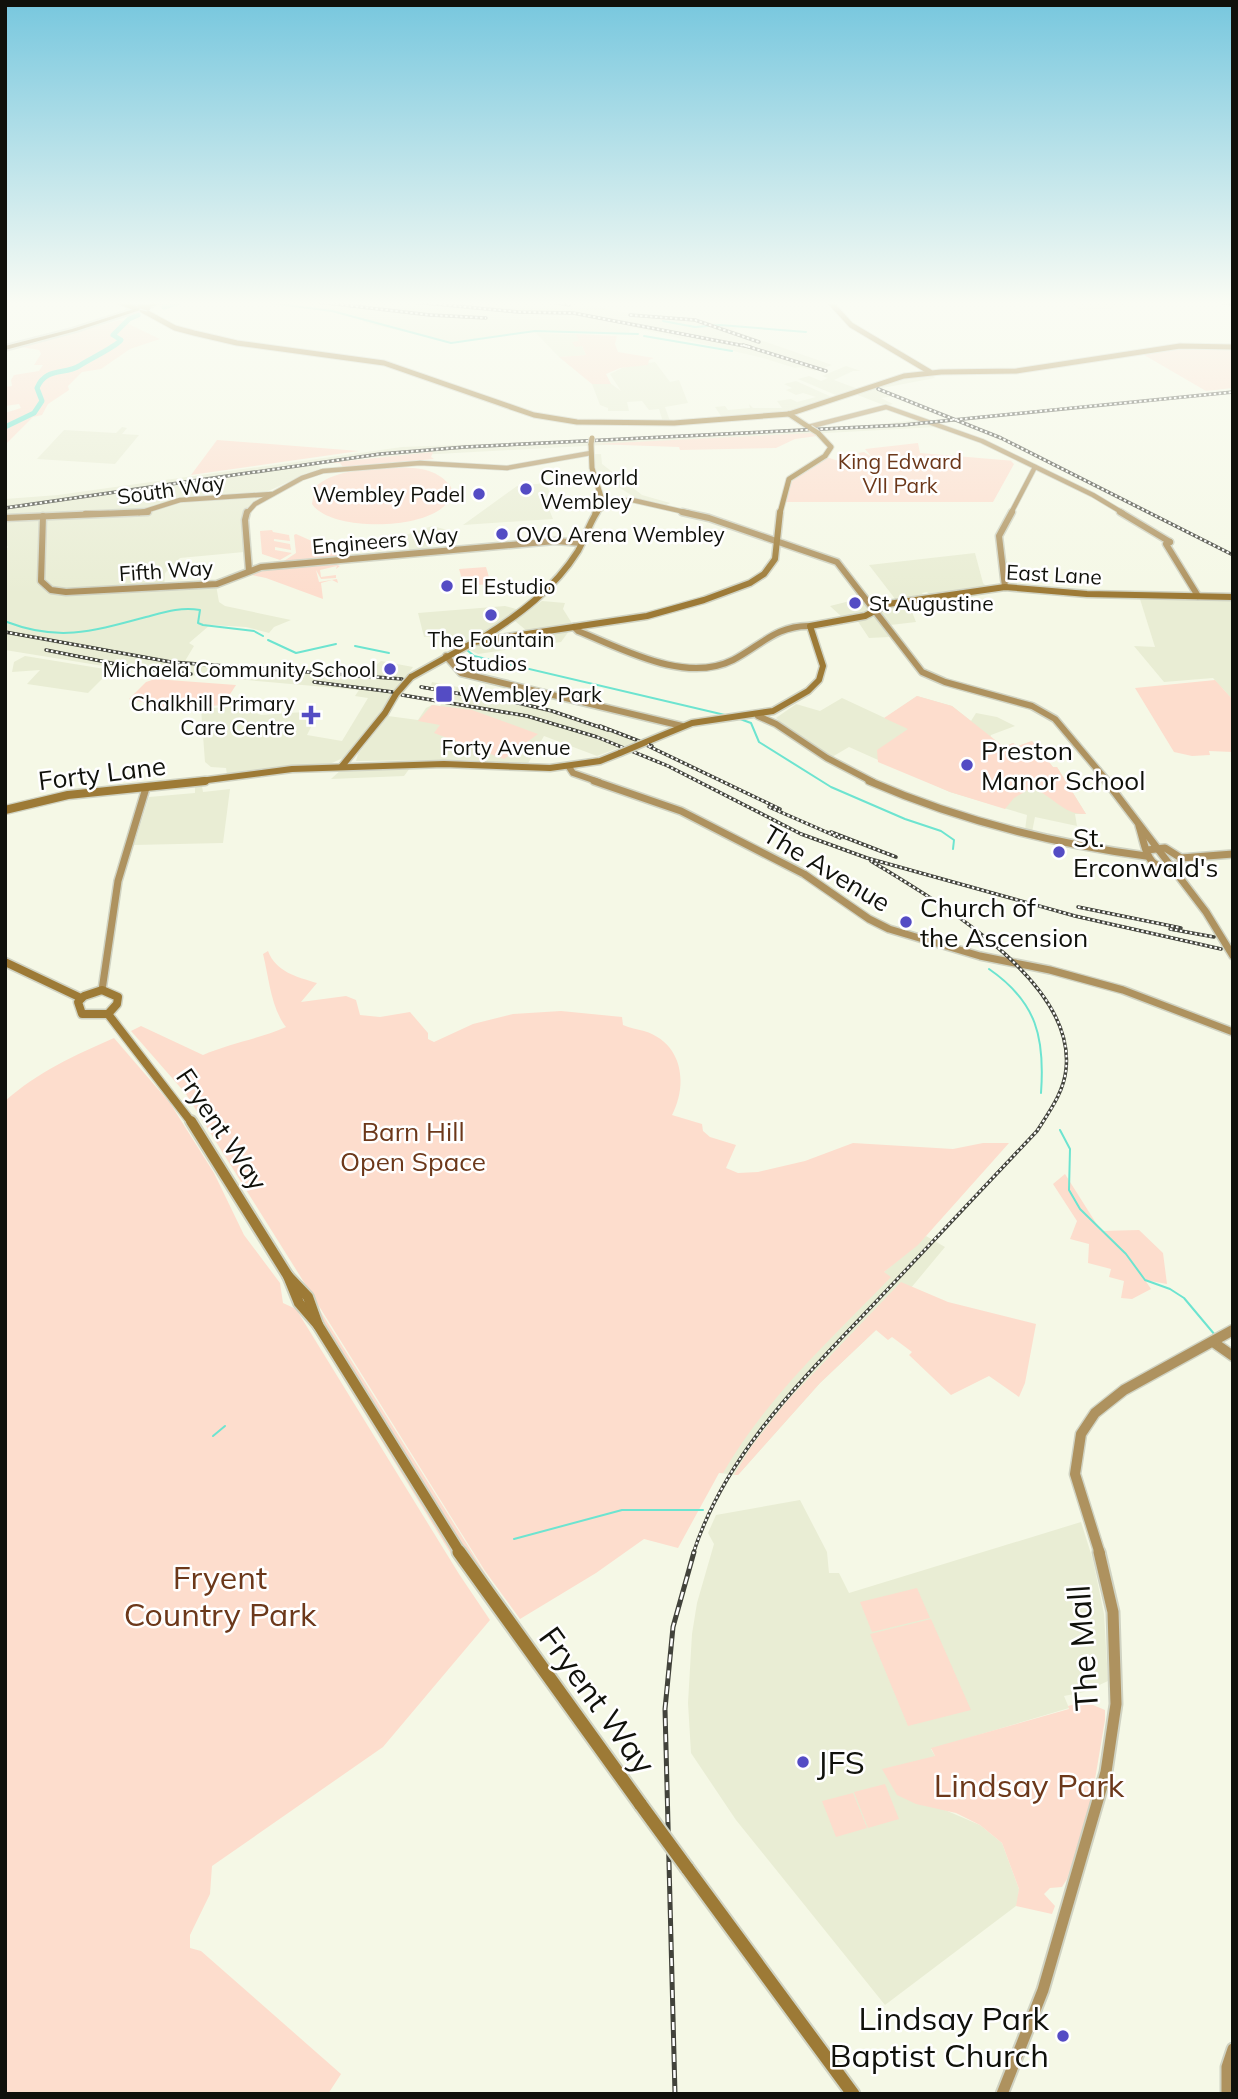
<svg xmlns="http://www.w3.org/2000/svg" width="1238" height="2099" font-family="Mulish,sans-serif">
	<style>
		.built { fill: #e9edd4 }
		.green { fill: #fdddcd }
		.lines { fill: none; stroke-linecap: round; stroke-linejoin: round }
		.stream { stroke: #6de4d0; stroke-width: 2 }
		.river { stroke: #6de4d0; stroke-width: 5 }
		.secondary-far4-casing { stroke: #d0d3c3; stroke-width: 6 }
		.secondary-far3-casing { stroke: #d0d3c3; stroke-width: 9 }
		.secondary-far2-casing { stroke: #d0d3c3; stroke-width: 10 }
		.secondary-far1-casing { stroke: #d0d3c3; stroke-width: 13 }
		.secondary-casing { stroke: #d0d3c3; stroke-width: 15 }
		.primary-far4-casing { stroke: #d0d3c3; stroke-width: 7 }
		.primary-far3-casing { stroke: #d0d3c3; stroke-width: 9 }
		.primary-far2-casing { stroke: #d0d3c3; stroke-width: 11 }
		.primary-far1-casing { stroke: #d0d3c3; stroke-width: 14 }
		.primary-casing { stroke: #d0d3c3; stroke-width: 17 }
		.highway-casing { stroke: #d0d3c3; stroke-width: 4 }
		.secondary-far4 { stroke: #ae925f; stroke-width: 4.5 }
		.secondary-far3 { stroke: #ae925f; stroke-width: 6 }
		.secondary-far2 { stroke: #ae925f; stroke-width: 7 }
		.secondary-far1 { stroke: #ae925f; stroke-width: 10 }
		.secondary { stroke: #ae925f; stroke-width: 11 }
		.primary-far4 { stroke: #9d7a36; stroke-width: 5 }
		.primary-far3 { stroke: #9d7a36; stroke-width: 6 }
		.primary-far2 { stroke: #9d7a36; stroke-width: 8 }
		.primary-far1 { stroke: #9d7a36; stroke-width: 10 }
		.primary { stroke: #9d7a36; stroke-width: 13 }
		.highway { fill: #876727; fill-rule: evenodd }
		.rail-far1-casing { stroke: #42433b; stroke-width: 3.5 }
		.rail-casing { stroke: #42433b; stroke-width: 5 }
		.rail-far1 { stroke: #fff; stroke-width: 2; stroke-dasharray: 2.5; stroke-linecap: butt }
		.rail { stroke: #fff; stroke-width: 2.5; stroke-dasharray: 8; stroke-linecap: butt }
		.primary-bridge-far2-casing { stroke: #d0d3c3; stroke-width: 7; stroke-linecap: butt }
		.primary-bridge-far1-casing { stroke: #d0d3c3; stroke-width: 9; stroke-linecap: butt }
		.primary-bridge-casing { stroke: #d0d3c3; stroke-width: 17; stroke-linecap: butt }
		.primary-bridge-far2 { stroke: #9d7a36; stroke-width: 5 }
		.primary-bridge-far1 { stroke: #9d7a36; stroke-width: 6 }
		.primary-bridge { stroke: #9d7a36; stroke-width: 13 }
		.poi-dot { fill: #544cc4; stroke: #fff; stroke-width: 2.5 }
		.labels { text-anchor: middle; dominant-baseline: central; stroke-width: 5; stroke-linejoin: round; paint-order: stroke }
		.far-park-label { font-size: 21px; fill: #6c381a; stroke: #fff }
		.far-poi-label { font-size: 21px; fill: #10110b; stroke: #fff; text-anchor: start }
		.far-street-label { font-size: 21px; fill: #10110b; stroke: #fff }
		.poi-label { font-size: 26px; fill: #10110b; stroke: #fff; text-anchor: start }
		.street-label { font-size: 26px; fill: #10110b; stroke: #fff }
		.park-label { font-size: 26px; fill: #6c381a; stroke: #fff }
		.near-park-label { font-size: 32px; fill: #6c381a; stroke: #fff }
		.near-street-label { font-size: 32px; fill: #10110b; stroke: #fff }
		.near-poi-label { font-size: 32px; fill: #10110b; stroke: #fff; text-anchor: start }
	</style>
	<rect width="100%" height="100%" fill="#f5f8e6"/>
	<g class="built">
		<polygon points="286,300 575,300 613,311 689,318 737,328 732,330 832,365 815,371 800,367 795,368 763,358 631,327 629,333 529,332 449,342 366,323 354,315"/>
		<polygon points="1067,300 1111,300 1136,306 1089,310 1079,309"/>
		<polygon points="536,333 576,334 586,355 559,357"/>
		<polygon points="655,362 670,382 679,380 688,403 665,407 670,421 663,422 659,409 649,410 642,401 627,402 629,411 608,411 608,408 600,405 592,384 610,383 621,391 610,374 622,368"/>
		<polygon points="846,366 861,371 853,371 834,380 858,389 838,396 798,379 809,376 821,381 828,378 822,376"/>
		<polygon points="931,374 935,378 877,389 896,396 881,398 893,404 886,406 855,394 895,379"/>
		<polygon points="796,381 834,398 799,410 779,413 721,416 715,407 725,406 728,410 750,408 749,404 753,408 782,408 777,401 791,399 797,402 816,397 803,393 796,395 786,390 792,388 784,384"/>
		<polygon points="917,420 937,427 364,458 318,465 323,470 303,475 262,494 243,513 244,552 180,558 165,573 164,589 216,585 219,602 225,606 291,620 274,627 269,633 246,627 210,625 189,643 194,646 185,661 251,668 365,674 381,661 413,667 356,746 345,757 332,763 227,775 226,768 211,767 205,762 201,709 235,706 261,715 319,711 307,735 342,741 368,698 355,696 359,690 122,669 5,650 5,551 8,547 5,543 5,499 58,495 402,447 595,440 872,425"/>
		<polygon points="122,427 127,428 122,434 139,435 115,464 37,459 64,430 116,433"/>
		<polygon points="594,454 601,454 602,464 642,495 670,503 663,507 636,498 612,483 596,470"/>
		<polygon points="546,483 553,501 549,509 553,519 463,525 517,486"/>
		<polygon points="432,526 452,531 424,551 410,552 406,535"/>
		<polygon points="975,553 983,583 987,587 930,595 927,592 922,593 924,596 896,600 869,565"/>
		<polygon points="862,598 870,606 911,604 917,610 912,612 916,622 882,626 889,637 869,638 857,620 842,617 830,606"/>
		<polygon points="1140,599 1233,599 1233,700 1213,678 1164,682 1134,646 1155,647"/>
		<polygon points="542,601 565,603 563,609 573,625 527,631 515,621"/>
		<polygon points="505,606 516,609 517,613 491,631 487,630 489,632 468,643 446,636 424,637 418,613"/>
		<polygon points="569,631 561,642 478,654 468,649 496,640"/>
		<polygon points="25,656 111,670 88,693 27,684 40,670 12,672 14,662"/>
		<polygon points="432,682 489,693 560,712 640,740 597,756 544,736 527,765 467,760 356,761 358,754 388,716 418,720 426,708 432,705 440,706 444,700 469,703 446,698 453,697 456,694 451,693 458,691 431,685"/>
		<polygon points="917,696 952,706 971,721 976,713 997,717 1015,726 991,735 990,738 1004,747 1013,743 1018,746 1032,741 1053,767 1057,767 1086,814 1075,814 1077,826 1035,817 1032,832 1025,830 1027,815 950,792 849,747 832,757 791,731 776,718 796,704 820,711 842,698 885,718"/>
		<polygon points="410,768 404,776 331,779 342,769"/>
		<polygon points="202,786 203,792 230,789 223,843 134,845 149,797 195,793 195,787"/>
		<polygon points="926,1236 945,1247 876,1330 820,1383 738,1475 719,1473 743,1430 877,1278"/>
		<polygon points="800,1500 827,1552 829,1573 839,1573 849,1593 1081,1522 1093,1560 1104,1614 1108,1681 1084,1692 1064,1696 1069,1708 931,1749 935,1756 938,1807 980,1825 1002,1843 1019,1889 1018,1901 1016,1906 885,2005 736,1820 691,1753 688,1703 692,1634 697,1603 714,1544 708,1533 716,1515"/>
	</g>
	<g class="green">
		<polygon points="120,320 160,339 130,349 101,369 82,372 68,386 69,390 48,404 42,415 33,417 5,445 5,413 21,408 19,404 5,406 5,387 12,386 11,380 14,375 39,371 43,365 34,365 41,354 39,350 21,347"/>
		<polygon points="576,334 617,336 615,344 618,352 654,358 649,360 648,365 620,368 606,374 611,384 592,384 559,357 586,355 582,346 575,347 572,342 579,341"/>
		<polygon points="1177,347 1233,348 1233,388 1206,391 1139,352"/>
		<polygon points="813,433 817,436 795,439 776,448 680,450 679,447 594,444"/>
		<polygon points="217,440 359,451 191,475"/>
		<polygon points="918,443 920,453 1015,461 1011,461 1014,464 993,502 784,502 791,480 826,457 839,461 863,458 858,453 864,452 872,457 865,449"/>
		<polygon points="433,452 431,457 434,459 343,467 340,463 327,463"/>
		<path d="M384,468C407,467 436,465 451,487C459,530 333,536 312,504L315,487C333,471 360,470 384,468Z"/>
		<polygon points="272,530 273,532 289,535 290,541 274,539 274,541 290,544 291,550 275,547 275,550 292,553 280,560 262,554 260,531"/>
		<polygon points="296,534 332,550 339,558 281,563 296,553 294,535"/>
		<polygon points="340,561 335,564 340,566 336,569 337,566 320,570 321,577 336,575 336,578 321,579 316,570 319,582 337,579 338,583 332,580 321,583 323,599 266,578 247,574 259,568"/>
		<polygon points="486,567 491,584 464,586 459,569"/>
		<polygon points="155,679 236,685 223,705 173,709 129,699 146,682"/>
		<polygon points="1215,680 1233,700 1233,752 1209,751 1210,755 1192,756 1174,752 1135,688"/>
		<path d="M917,696L952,706L1004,747L1013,743L1018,746L1032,741L1053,767H1057L1086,814C1062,815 1052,794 1031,788L1014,798L1005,809L950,792L878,762L877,750L908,729L884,718Z"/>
		<polygon points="432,705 472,710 538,734 504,759 434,733 440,725 418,721"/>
		<path d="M268,951C276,972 297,977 317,983L301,1002L346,996L356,1000L360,1015L380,1017L410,1012L428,1033V1039L434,1042L473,1024L513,1014L561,1011L622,1017L623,1025C630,1028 637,1029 644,1031C683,1043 688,1084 672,1115L702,1124L703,1131L710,1137L736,1145L726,1168L738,1173L758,1172L805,1161L853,1143L953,1149L983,1143H1009L918,1245L884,1272L891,1277C831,1339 766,1398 723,1473H719L678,1548L644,1539L596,1573L520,1619L485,1571L186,1094L131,1031L141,1026L203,1055C230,1043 259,1039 286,1027C271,1008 269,978 263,954Z"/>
		<path d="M114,1038L170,1103L214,1173L244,1235L280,1283L283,1303L296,1309L459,1574L490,1620L383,1747L212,1866L210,1894L190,1935V1948L201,1951L341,2074L328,2094H5V1101C38,1072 75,1055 114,1038Z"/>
		<polygon points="1065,1174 1101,1231 1139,1230 1163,1253 1167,1284 1145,1280 1151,1289 1132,1299 1121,1298 1124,1281 1109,1277 1111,1269 1088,1263 1089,1244 1070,1239 1077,1221 1053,1184"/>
		<polygon points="901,1282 948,1302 1036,1324 1025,1383 1019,1397 989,1376 951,1395 909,1355 912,1352 892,1337 888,1340 876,1330 820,1383 738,1475 734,1475 751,1447 787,1401"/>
		<polygon points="319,1309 502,1600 480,1577 331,1338 316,1311"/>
		<polygon points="308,1316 461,1562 459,1567 306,1318"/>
		<polygon points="917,1588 930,1618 872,1632 860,1602"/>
		<polygon points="931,1619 971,1710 908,1726 870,1634"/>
		<polygon points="1079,1703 1093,1705 1105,1710 1105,1720 1090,1809 1067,1879 1062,1887 1050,1888 1044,1894 1055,1906 1052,1914 1016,1906 1019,1889 1002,1843 980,1825 956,1813 916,1804 897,1795 882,1769 935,1756 931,1748 1069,1709 1068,1706"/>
		<polygon points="885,1784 899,1819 868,1828 854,1792"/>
		<polygon points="853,1793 867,1828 836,1837 822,1801"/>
	</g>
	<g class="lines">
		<g class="stream">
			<polyline points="248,300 332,311 451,343 535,331 638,334"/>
			<polyline points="663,321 695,327 720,325 806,332"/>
			<polyline points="644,336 732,351"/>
			<path d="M7,622C59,642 94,631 146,617C165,612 180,607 200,610L198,623L203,625L254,631L263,636"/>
			<polyline points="268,640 296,653 336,644"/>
			<polyline points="355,646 389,653"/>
			<polyline points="467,650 474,656 725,715"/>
			<polyline points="740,719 751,723 759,742 831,787 905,819 941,831 954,840 953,849"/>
			<path d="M989,969C1037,1002 1045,1038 1041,1093"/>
			<polyline points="1060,1130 1070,1149 1069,1190 1080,1209 1126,1254 1145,1280 1170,1289 1184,1298 1215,1335"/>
			<polyline points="213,1436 225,1426"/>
			<polyline points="514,1539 622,1510 703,1510"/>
		</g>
		<g class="river">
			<polyline points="164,307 180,302"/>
			<path d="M5,427L34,413L42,401L37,388C46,367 64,375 79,366C89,359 114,348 121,340L113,335L129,319L138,315"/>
		</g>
		<g class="secondary-far4-casing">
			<g id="secondary-far4">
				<polyline points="808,427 886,407 982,441 1093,495 1123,513"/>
				<polyline points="609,502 632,500 689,513"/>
				<polyline points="85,513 109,513"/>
				<polyline points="139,513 180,500 272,494"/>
				<polyline points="247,513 255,504 302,478 323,471 420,463 507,468 591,453"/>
				<polyline points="1011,513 1035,467"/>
			</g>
		</g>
		<g class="secondary-far3-casing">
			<g id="secondary-far3">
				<polyline points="247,512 245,520 249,571"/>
				<polyline points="682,512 709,518 837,562 922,672 945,682 1032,706 1055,719 1108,782"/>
				<polyline points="1120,512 1170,542"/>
				<polyline points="43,516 41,581 51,590 66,592 217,584 261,567 555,541 582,543"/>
				<polyline points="5,518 148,512"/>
				<polyline points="1170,542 1166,544 1198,596"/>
				<polyline points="1005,587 999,536 1012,512"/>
				<path d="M574,627L578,631C623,649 685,684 733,660C760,646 777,625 810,626"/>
				<polyline points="446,656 461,673 682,726"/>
				<polyline points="758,716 776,724 827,758 873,782"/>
				<polyline points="569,767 573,773 599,782"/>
			</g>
		</g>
		<g class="secondary-far2-casing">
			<g id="secondary-far2">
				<polyline points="594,781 681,811 804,874 869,919 889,929 980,956 1050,970 1123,990 1233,1032"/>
				<path d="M869,781C958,820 1050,843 1146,856"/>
				<polyline points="1106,781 1206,912 1233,956"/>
				<path d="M1139,826C1147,851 1146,875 1180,864L1181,858"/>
				<polyline points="1147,850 1165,848 1181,858 1233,854"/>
				<polyline points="102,990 118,881 146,788"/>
			</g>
		</g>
		<g class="secondary-far1-casing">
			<g id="secondary-far1">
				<polyline points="1213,1342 1233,1356"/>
				<polyline points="1100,1554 1075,1474 1081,1434 1095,1413 1124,1390 1233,1330"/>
			</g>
		</g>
		<g class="secondary-casing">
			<g id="secondary">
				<polyline points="1002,2094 1043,1990 1106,1772 1116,1704 1113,1612 1099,1552"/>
				<polyline points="1227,2094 1227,2067 1233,2049"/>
			</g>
		</g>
		<g class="primary-far4-casing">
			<g id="primary-far4">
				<polyline points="114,300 135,308"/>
				<polyline points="828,300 851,325 930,372"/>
				<polyline points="1227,300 1233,303"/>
				<polyline points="142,310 175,328 194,333 237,343 384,363 534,415 577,422 674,423 789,414 904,376 941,372 1016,371 1180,346 1233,347"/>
				<polyline points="789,414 810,428"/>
				<polyline points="591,444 592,468 603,503"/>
				<polyline points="595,513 609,502"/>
				<polyline points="780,513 789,479 825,456 831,447 818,433"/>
			</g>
		</g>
		<g class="primary-far3-casing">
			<g id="primary-far3">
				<path d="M482,638C519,615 554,589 578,551C585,538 589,524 597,512"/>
				<polyline points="411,677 474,642 647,616 704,600 750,583 764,574 775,559 780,512"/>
				<polyline points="646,742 692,723 773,711 808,691 819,680 823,666 810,626 865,616 888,604 1005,587 1087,594 1233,597"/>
				<polyline points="342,766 385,713 396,694"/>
				<polyline points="192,782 292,769 444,764 550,768 600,761 620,753"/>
			</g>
		</g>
		<g class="primary-far2-casing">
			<g id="primary-far2">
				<polyline points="5,810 68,795 205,781"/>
				<polyline points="5,962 81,998"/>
				<polygon points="102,990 118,997 117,1004 108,1014 82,1014 78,1002 84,996"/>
				<polyline points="108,1014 192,1123"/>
			</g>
		</g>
		<g class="primary-far1-casing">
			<g id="primary-far1">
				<polyline points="191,1121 288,1276 299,1303 318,1325 461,1554"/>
				<polyline points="288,1276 308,1297 318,1325"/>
			</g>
		</g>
		<g class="primary-casing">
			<g id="primary">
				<polyline points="459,1552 641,1805"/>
				<polyline points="687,1868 853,2094"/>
			</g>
		</g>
		<g class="highway-casing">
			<g id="highway">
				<polygon points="122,300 154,300 155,301 152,303 124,303"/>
				<polygon points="162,300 171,300 76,331 5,350 5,346 72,329"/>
			</g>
		</g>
		<use href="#secondary-far4" class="secondary-far4"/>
		<use href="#secondary-far3" class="secondary-far3"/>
		<use href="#secondary-far2" class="secondary-far2"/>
		<use href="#secondary-far1" class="secondary-far1"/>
		<use href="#secondary" class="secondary"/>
		<use href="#primary-far4" class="primary-far4"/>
		<use href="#primary-far3" class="primary-far3"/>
		<use href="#primary-far2" class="primary-far2"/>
		<use href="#primary-far1" class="primary-far1"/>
		<use href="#primary" class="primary"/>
		<use href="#highway" class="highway"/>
		<g class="rail-far1-casing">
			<g id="rail-far1">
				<polyline points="301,300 430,315 486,318"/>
				<polyline points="394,300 518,312 573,313 750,347"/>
				<polyline points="542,300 569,305"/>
				<polyline points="1206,300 1233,304"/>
				<polyline points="630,315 695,320 759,342"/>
				<polyline points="743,345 826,371"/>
				<polyline points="878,389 1001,438 1233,555"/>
				<polyline points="5,508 380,454 465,447 903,425 1233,392"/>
				<polyline points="5,632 171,662 402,679"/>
				<polyline points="46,650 131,667 191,674"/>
				<polyline points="314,682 393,692"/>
				<polyline points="421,687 490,699"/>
				<polyline points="480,694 552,711 608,730"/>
				<polyline points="402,695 527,716 597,737 668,766 801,834 867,858 1075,916 1221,949"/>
				<polyline points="600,726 652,746"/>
				<polyline points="644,744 780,809"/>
				<polyline points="769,807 840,838"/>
				<polyline points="831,832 896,857"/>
				<polyline points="1078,907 1181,928"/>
				<polyline points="1170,929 1214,937"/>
				<path d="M693,1554C725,1454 802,1380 872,1306C927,1247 982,1189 1037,1131C1049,1112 1064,1092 1066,1069C1076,980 936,901 871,861"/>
			</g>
		</g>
		<g class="rail-casing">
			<polyline id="rail" points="675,2094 665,1709 673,1627 694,1552"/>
		</g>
		<use href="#rail-far1" class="rail-far1"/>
		<use href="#rail" class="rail"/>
		<g class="primary-bridge-far2-casing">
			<g id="primary-bridge-far2">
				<polyline points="140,306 148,308"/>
				<polyline points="810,428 818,433"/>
				<polyline points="591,444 592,438"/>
			</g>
		</g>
		<g class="primary-bridge-far1-casing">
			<g id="primary-bridge-far1">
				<polyline points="396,694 411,677"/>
				<polyline points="620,753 646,742"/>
			</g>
		</g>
		<g class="primary-bridge-casing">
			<polyline id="primary-bridge" points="641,1805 687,1868"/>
		</g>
		<use href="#primary-bridge-far2" class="primary-bridge-far2"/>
		<use href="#primary-bridge-far1" class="primary-bridge-far1"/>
		<use href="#primary-bridge" class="primary-bridge"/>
	</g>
	<linearGradient id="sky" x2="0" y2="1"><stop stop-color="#77c7de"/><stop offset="0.51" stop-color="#fafcf4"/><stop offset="1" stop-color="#fafcf4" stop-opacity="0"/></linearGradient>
	<rect width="1238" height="594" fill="url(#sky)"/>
	<g class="poi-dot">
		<circle cx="526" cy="489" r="7"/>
		<circle cx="479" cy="494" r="7"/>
		<circle cx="502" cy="534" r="7"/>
		<circle cx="447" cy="586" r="7"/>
		<circle cx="855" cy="603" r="7"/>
		<circle cx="491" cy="615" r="7"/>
		<circle cx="390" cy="669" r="7"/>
		<rect x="435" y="685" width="18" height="18" rx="3.5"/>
		<path d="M307.5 704.5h7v7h7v7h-7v7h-7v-7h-7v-7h7z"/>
		<circle cx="967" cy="765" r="7"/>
		<circle cx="1059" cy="852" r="7"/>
		<circle cx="906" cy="922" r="7"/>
		<circle cx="803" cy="1762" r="7"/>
		<circle cx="1063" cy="2036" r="7"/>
	</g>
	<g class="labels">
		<g class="far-park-label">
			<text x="900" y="461">King Edward<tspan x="900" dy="24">VII Park</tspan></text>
		</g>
		<g class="far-poi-label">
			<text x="540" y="477">Cineworld<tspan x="540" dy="24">Wembley</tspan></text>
			<text x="465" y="494" text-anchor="end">Wembley Padel</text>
			<text x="516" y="534">OVO Arena Wembley</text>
			<text x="461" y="586">El Estudio</text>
			<text x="869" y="603">St Augustine</text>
			<text x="491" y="639" text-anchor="middle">The Fountain<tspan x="491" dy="24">Studios</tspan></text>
			<text x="376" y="669" text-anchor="end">Michaela Community School</text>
			<text x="460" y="694">Wembley Park</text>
			<text x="295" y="703" text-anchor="end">Chalkhill Primary<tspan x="295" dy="24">Care Centre</tspan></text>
		</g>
		<g class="far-street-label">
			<text transform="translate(171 489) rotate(-8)">South Way</text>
			<text transform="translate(385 540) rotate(-5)">Engineers Way</text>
			<text transform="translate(166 570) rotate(-4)">Fifth Way</text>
			<text transform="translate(1054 574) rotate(3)">East Lane</text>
			<text x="506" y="747">Forty Avenue</text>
		</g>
		<g class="poi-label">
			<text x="981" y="750">Preston<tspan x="981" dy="30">Manor School</tspan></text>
			<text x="1073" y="837">St.<tspan x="1073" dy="30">Erconwald's</tspan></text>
			<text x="920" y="907">Church of<tspan x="920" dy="30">the Ascension</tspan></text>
		</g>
		<g class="street-label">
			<text transform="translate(102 773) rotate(-7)">Forty Lane</text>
			<text transform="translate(827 868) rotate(31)">The Avenue</text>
			<text transform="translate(222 1129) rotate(56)">Fryent Way</text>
		</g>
		<g class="park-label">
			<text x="413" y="1131">Barn Hill<tspan x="413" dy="30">Open Space</tspan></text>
		</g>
		<g class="near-park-label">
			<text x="220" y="1577">Fryent<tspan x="220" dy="37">Country Park</tspan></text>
			<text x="1029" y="1785">Lindsay Park</text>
		</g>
		<g class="near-street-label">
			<text transform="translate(1082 1648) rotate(-94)">The Mall</text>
			<text transform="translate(598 1700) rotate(54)">Fryent Way</text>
		</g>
		<g class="near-poi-label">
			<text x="817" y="1762">JFS</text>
			<text x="1049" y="2018" text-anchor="end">Lindsay Park<tspan x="1049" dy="37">Baptist Church</tspan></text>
		</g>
	</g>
	<rect width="1238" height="2099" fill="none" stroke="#10110b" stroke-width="14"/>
</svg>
